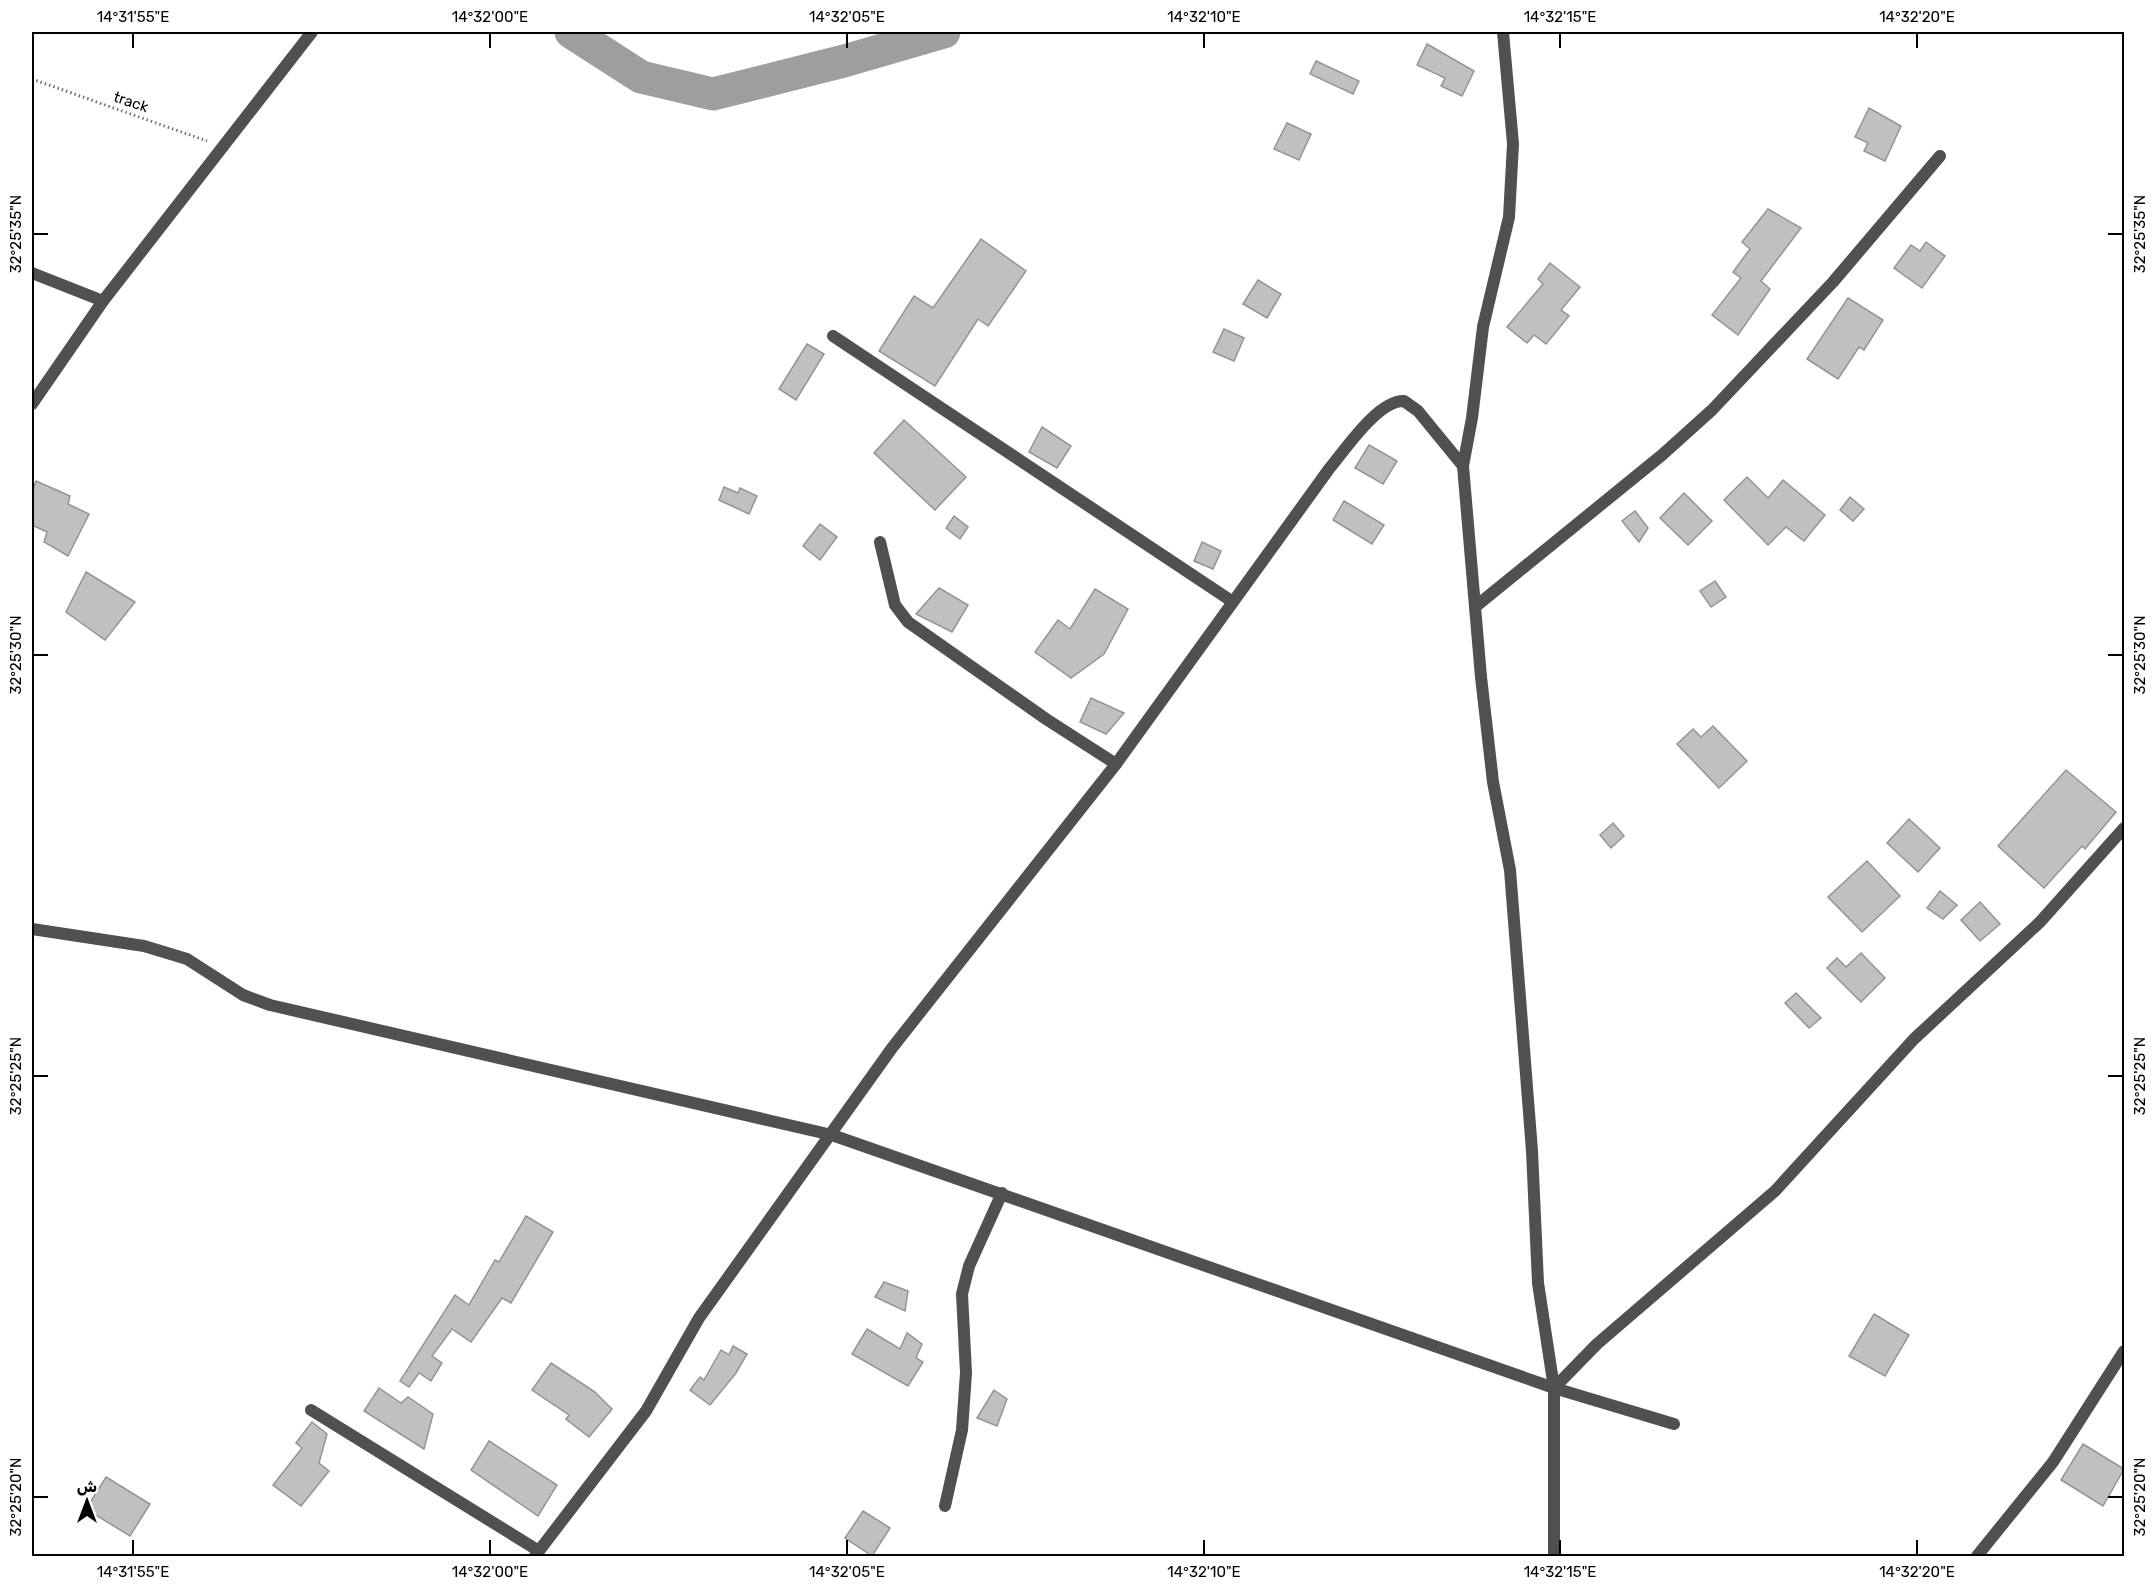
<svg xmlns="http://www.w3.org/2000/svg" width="2156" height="1588" font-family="Rubik,Cairo,sans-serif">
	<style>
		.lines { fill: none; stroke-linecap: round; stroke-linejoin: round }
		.river { stroke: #9e9e9e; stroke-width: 33 }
		.building { fill: #c0c0c0; stroke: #949494; stroke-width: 1.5 }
		.path { stroke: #727272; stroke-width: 3; stroke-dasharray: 1.5 3; stroke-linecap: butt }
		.street { stroke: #505050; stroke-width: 12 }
		.ticks { fill: none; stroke: #000; stroke-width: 2 }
		.labels { text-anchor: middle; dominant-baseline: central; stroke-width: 4.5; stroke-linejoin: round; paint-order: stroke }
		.street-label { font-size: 15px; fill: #000; stroke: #fff }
		.neatline { fill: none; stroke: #000; stroke-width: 2 }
		.ticks-label { font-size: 15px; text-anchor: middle; fill: #000 }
	</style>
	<rect width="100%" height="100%" fill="#fff"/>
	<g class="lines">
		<polyline class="river" points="571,32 641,77 713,94 844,61 944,32"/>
	</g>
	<g class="building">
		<polygon points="1427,44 1474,71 1462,96 1441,86 1445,78 1417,65"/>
		<polygon points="1316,61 1359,81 1353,94 1310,74"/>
		<polygon points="1869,108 1901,126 1885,161 1864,151 1868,143 1855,137"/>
		<polygon points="1287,123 1311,134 1299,160 1274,149"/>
		<polygon points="1768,209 1801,228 1761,281 1770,289 1738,335 1712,315 1741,278 1733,272 1750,249 1742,242"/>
		<polygon points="981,239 1026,271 988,326 978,319 935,386 879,351 914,296 933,308"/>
		<polygon points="1926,242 1945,256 1922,288 1894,268 1911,245 1920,251"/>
		<polygon points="1550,263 1580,287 1561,310 1569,316 1546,344 1534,335 1527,343 1507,327 1543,284 1538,279"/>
		<polygon points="1258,280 1281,294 1267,318 1243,304"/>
		<polygon points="1848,298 1883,320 1864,350 1859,347 1838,379 1807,359"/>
		<polygon points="1224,329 1244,338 1234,361 1213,352"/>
		<polygon points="807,344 824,354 796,400 779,389"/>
		<polygon points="904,420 966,477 935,510 874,453"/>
		<polygon points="1042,427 1071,446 1057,468 1029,452"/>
		<polygon points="1369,445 1397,461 1383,484 1355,468"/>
		<polygon points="1747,477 1768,498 1783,480 1825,515 1804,541 1786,527 1768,545 1724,500"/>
		<polygon points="36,481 70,496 68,504 89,514 68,556 44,542 47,532 32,525 32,492"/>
		<polygon points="724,487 738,493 740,488 757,496 749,514 719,500"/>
		<polygon points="1684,493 1712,521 1688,545 1660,518"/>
		<polygon points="1850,497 1864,509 1853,521 1840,510"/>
		<polygon points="1344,501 1384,525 1372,544 1333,520"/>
		<polygon points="1635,511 1648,528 1639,542 1622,521"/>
		<polygon points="954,516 968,527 960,539 946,528"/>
		<polygon points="820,524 837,537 820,560 803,546"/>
		<polygon points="1202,542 1221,551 1213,569 1194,561"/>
		<polygon points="86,572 135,602 105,640 66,612"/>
		<polygon points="1715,581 1726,597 1711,607 1700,591"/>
		<polygon points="939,588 968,605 952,632 916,614"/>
		<polygon points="1095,589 1128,609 1104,654 1071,678 1035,652 1058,620 1070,629"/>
		<polygon points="1091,698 1124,713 1106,734 1080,722"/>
		<polygon points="1713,726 1747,761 1719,788 1677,744 1693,729 1701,737"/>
		<polygon points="2066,770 2116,812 2085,849 2082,846 2044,888 1998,846"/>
		<polygon points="1909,819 1940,848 1918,872 1887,843"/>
		<polygon points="1613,823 1624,836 1611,848 1600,835"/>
		<polygon points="1867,861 1900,896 1862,932 1828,897"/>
		<polygon points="1940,891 1957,905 1943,919 1927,908"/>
		<polygon points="1980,902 2000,924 1980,941 1961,920"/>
		<polygon points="1861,953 1885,978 1861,1002 1827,968 1837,958 1846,967"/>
		<polygon points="1796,993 1821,1018 1809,1028 1785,1003"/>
		<polygon points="526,1216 553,1232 511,1303 502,1298 471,1342 452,1329 432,1356 442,1363 431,1381 419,1373 409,1387 400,1381 455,1295 469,1305 495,1260 499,1262"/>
		<polygon points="884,1282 908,1291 905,1311 875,1297"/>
		<polygon points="1874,1314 1909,1335 1885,1376 1849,1356"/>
		<polygon points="867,1329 900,1349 907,1333 922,1344 916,1358 923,1362 908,1386 852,1354"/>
		<polygon points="733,1346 747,1354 736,1373 710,1405 690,1390 700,1377 704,1380 721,1350 729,1355"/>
		<polygon points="551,1363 595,1392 612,1409 589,1437 566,1419 569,1415 532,1390"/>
		<polygon points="379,1388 401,1403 408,1397 433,1414 424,1449 364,1411"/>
		<polygon points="994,1390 1007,1399 997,1426 977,1418"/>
		<polygon points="312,1422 327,1434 319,1463 329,1471 301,1506 273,1485 302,1448 296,1443"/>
		<polygon points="489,1441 557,1485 538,1516 471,1470"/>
		<polygon points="2083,1444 2124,1469 2103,1506 2061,1480"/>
		<polygon points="106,1477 150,1504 130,1536 86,1509"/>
		<polygon points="863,1511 890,1528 872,1556 845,1538"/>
	</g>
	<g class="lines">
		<polyline class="path" points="32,79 207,141"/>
		<g class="street">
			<polyline points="1503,32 1513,144 1509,217 1483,327 1472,418 1463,466 1481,677 1493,782 1510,870 1532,1151 1538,1283 1554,1388 1554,1556"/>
			<polyline points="32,273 103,301"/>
			<polyline points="833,336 1233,602"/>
			<polyline points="32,404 103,301 312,32"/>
			<polyline points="880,542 895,605 908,622 1046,719 1116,764"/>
			<polyline points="1475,607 1662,455 1712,410 1833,282 1940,156"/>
			<polyline points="32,929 144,946 187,959 243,995 270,1005 832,1135 1554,1388 1674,1424"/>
			<polyline points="1554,1388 1597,1344 1775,1191 1914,1039 2040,922 2124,828"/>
			<polyline points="311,1410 539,1551"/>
			<polyline points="945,1506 962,1430 966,1373 962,1294 969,1266 1002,1193"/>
			<path d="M535,1556L646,1411L699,1318L892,1048L1116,764L1329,469C1345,450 1378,400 1404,401L1418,411L1463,466"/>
			<polyline points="1977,1556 2053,1462 2124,1351"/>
		</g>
	</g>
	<path class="ticks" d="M133,33V48M490,33V48M847,33V48M1204,33V48M1560,33V48M1917,33V48M33,234H48M2108,234H2123M33,655H48M2108,655H2123M33,1076H48M2108,1076H2123M33,1497H48M2108,1497H2123M133,1540V1555M490,1540V1555M847,1540V1555M1204,1540V1555M1560,1540V1555M1917,1540V1555"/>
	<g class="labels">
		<g class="street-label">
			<text transform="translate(131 102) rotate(19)">track</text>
		</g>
	</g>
	<rect width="2156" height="1588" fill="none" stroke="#ffffff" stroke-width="66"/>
	<g transform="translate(87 1501)" stroke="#ffffff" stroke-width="4.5" paint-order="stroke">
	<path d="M0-4.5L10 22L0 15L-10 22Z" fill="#000000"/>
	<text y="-9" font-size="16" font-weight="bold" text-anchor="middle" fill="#000000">ش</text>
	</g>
	<rect x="33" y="33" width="2090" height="1522" class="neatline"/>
	<g class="ticks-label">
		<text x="133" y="22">14°31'55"E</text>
		<text x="490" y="22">14°32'00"E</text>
		<text x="847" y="22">14°32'05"E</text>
		<text x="1204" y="22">14°32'10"E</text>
		<text x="1560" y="22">14°32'15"E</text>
		<text x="1917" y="22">14°32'20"E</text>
		<text transform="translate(16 234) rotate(-90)" y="5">32°25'35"N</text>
		<text transform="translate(2140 234) rotate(-90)" y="5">32°25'35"N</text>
		<text transform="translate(16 655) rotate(-90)" y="5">32°25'30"N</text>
		<text transform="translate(2140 655) rotate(-90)" y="5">32°25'30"N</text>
		<text transform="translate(16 1076) rotate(-90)" y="5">32°25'25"N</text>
		<text transform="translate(2140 1076) rotate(-90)" y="5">32°25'25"N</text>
		<text transform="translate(16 1497) rotate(-90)" y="5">32°25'20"N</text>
		<text transform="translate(2140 1497) rotate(-90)" y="5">32°25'20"N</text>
		<text x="133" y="1577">14°31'55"E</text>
		<text x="490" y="1577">14°32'00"E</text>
		<text x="847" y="1577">14°32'05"E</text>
		<text x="1204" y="1577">14°32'10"E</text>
		<text x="1560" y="1577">14°32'15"E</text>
		<text x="1917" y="1577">14°32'20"E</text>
	</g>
</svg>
